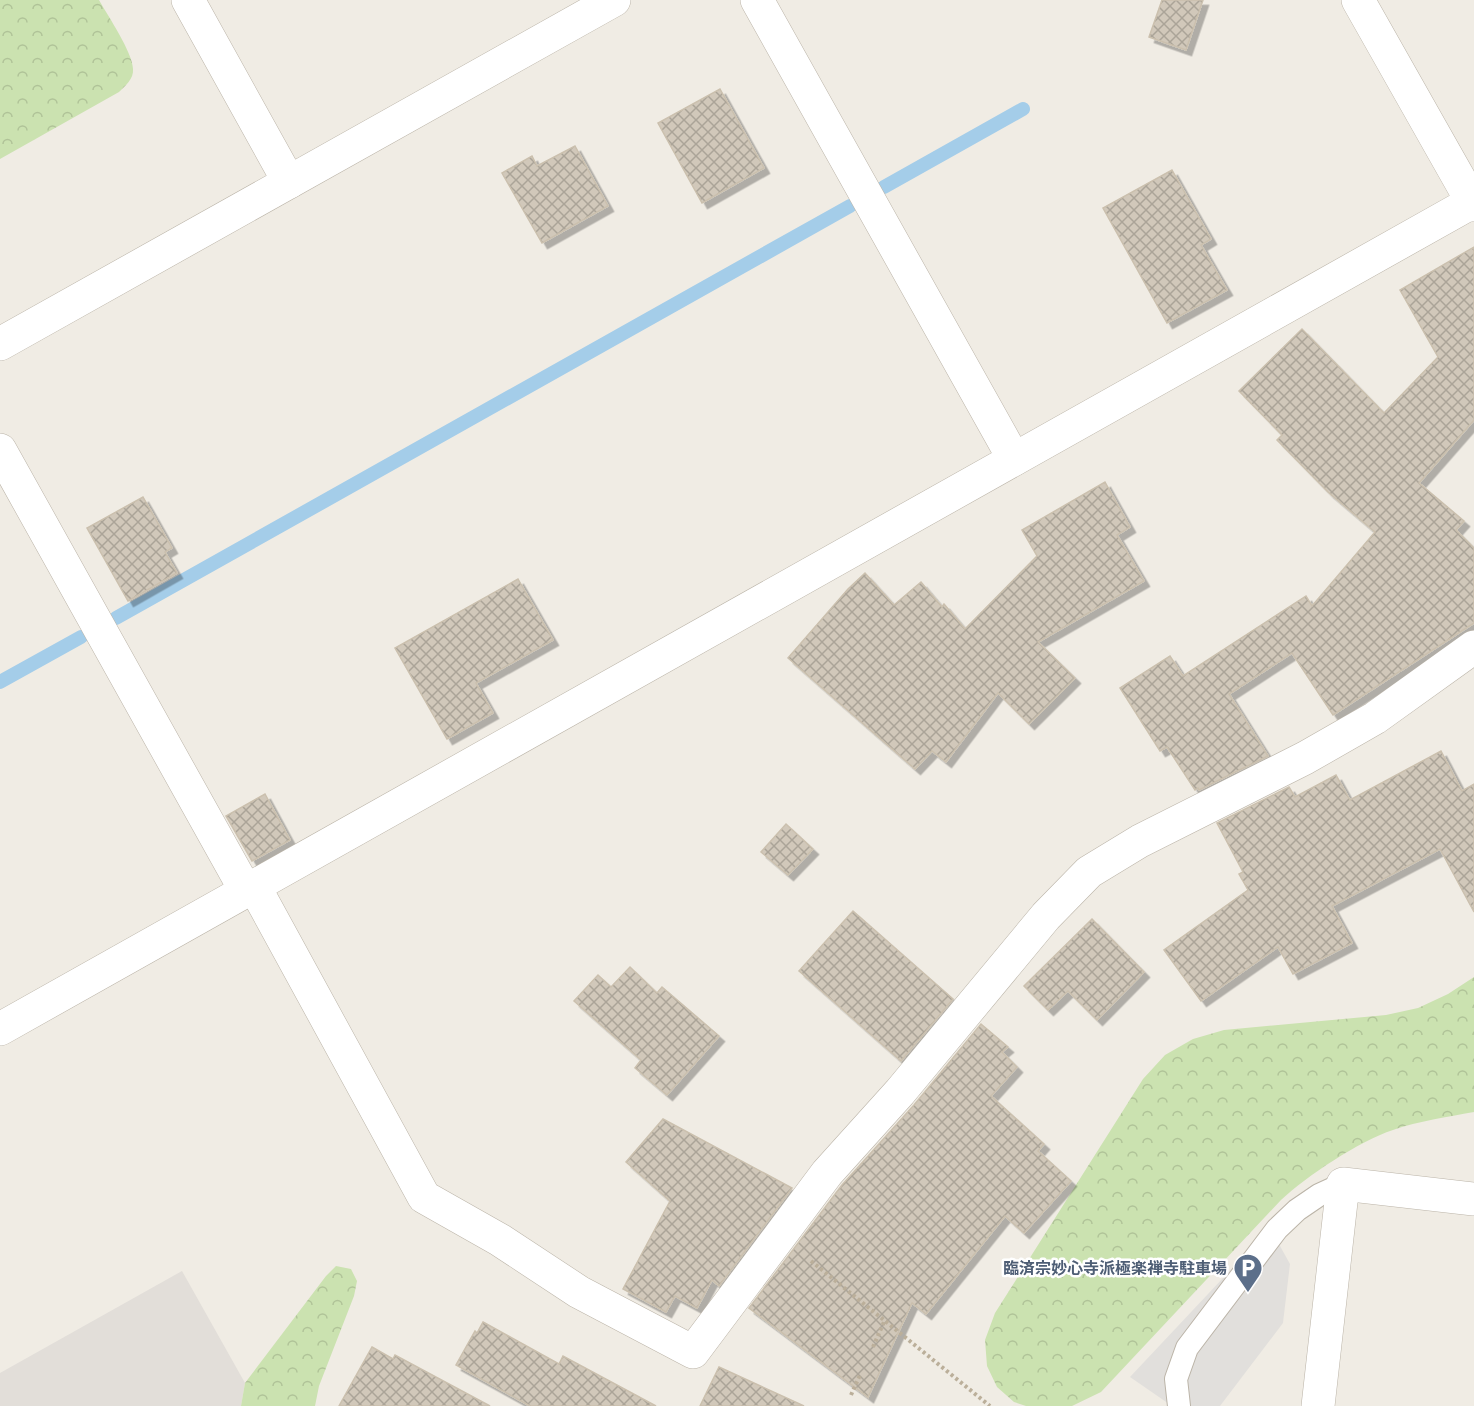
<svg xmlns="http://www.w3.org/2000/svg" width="1474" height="1406" font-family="'Titillium Web','Noto Sans JP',sans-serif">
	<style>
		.industrial { fill: #e2ded9 }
		.forest { fill: url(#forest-crowns) }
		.parking { fill: #e1dfdc }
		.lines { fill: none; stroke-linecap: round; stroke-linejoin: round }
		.stream { stroke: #a4cde9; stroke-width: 14 }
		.building { fill: url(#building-cross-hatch); stroke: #cbc0ae; stroke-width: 1.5; filter: url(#shadow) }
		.lane-casing { stroke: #bbb4a8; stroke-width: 24 }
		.street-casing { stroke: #bbb4a8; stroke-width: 34 }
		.path { stroke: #bbaf9a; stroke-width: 4; stroke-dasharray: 3 3; stroke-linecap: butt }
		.lane { stroke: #fff; stroke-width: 22 }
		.street { stroke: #fff; stroke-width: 33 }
		.labels { text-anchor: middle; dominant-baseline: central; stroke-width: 5; stroke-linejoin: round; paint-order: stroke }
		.service-label { font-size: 16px; font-weight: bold; fill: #4e5e75; stroke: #fff; text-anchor: end }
	</style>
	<defs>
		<pattern id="forest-crowns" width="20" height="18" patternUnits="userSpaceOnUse" patternTransform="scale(1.5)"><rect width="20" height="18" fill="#cbe2b0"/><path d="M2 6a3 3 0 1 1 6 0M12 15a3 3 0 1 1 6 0" fill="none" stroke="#b0c398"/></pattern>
		<pattern id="building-cross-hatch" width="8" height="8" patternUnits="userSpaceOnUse" patternTransform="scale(1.5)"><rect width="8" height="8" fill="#d1c8ba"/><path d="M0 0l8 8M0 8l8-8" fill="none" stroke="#aba498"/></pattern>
		<filter id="shadow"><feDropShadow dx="5.5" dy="5.5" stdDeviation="0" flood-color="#0004"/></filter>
	</defs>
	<rect width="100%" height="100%" fill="#f0ece4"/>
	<polygon class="industrial" points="182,1271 245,1383 241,1406 0,1406 0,1373"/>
	<g class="forest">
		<path d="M0,0H99C108,16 133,53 133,69C134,79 125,86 119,92L0,159Z"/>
		<path d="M1474,977V1112C1447,1117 1419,1121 1393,1130C1359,1141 1307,1176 1281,1200L1101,1392L1072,1406H1026L1014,1402L997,1387L987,1366L985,1340L995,1313L1143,1079L1165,1055L1193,1039L1224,1030L1386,1015L1418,1008L1448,994Z"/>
		<polygon points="336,1266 351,1269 357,1281 354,1296 319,1386 315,1406 241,1406 245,1383 326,1276"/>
	</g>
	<polygon class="parking" points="1270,1228 1290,1264 1283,1323 1220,1406 1172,1406 1130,1377"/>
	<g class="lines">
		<g class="stream">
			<polyline points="884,187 1023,109"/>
			<polyline points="116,618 850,206"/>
			<polyline points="0,682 81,637"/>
		</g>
	</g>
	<g class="building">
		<polygon points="1162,0 1203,0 1186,50 1149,37"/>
		<polygon points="720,89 764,168 702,203 658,123"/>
		<polygon points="575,146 608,206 542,243 502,173 532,156 537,166"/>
		<polygon points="1172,170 1211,239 1201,245 1227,290 1167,323 1103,208"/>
		<polygon points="1474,247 1474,420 1419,483 1464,521 1456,530 1474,548 1474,623 1333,715 1292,653 1229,694 1268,756 1199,790 1198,788 1195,790 1167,747 1160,751 1120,688 1170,656 1183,676 1306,596 1312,606 1375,532 1328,492 1277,440 1282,435 1239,391 1302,329 1384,413 1438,357 1400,290"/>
		<polygon points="1105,482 1130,527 1117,535 1144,581 1038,642 1075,678 1029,724 998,693 946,762 932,751 915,769 788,658 848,589 865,573 894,605 921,582 942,607 944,604 965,629 1037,556 1022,530"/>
		<polygon points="143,497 172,548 165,552 177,573 128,601 87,528"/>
		<polygon points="518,579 553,640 476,683 493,713 447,739 395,648"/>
		<polygon points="1441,751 1462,791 1474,784 1474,912 1440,849 1332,906 1352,943 1293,974 1278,947 1201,1001 1164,950 1248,890 1239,874 1243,872 1217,823 1289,787 1295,797 1336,775 1350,800"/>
		<polygon points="265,794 290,840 252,861 226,816"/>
		<polygon points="786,824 813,849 788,875 761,852"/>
		<polygon points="853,911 953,999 901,1061 799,971"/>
		<polygon points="1092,919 1144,972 1097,1020 1068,991 1048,1010 1024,986"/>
		<polygon points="630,967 657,993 662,987 719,1036 667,1095 635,1068 641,1060 574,1001 598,975 611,987"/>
		<polygon points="981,1024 1008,1047 1002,1052 1017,1067 991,1096 1044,1144 1038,1151 1071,1181 1024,1233 1005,1216 926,1314 912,1303 868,1397 749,1308 842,1185 914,1105"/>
		<polygon points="663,1119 792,1188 719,1286 712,1280 697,1308 675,1296 666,1312 623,1289 670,1201 626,1162"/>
		<polygon points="483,1322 559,1364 563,1356 656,1406 530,1406 456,1365 475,1331 477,1333"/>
		<polygon points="372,1347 393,1359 395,1355 490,1406 339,1406"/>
		<polygon points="719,1367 804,1406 700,1406"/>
	</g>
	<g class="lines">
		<g class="lane-casing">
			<polyline id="lane" points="1179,1406 1176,1379 1187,1348 1277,1229 1297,1210 1319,1195 1343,1184"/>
		</g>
		<g class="street-casing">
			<g id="street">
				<polyline points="188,0 289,182"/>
				<polyline points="757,0 1014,459"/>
				<polyline points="1358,0 1474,205"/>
				<polyline points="0,344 614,0"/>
				<polyline points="0,450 246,891"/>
				<polyline points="254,886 424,1197 500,1240 579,1292 693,1352 827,1173 900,1092 1046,916 1089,872 1140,841 1305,758 1375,718 1474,647"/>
				<polyline points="0,1029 1474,201"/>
				<polyline points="1318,1406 1343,1184 1474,1199"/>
			</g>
		</g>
		<g class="path">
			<polyline points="811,1261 990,1406"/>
			<polyline points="873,1347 884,1322"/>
			<polyline points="851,1395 860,1375"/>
		</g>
		<use href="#lane" class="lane"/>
		<use href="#street" class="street"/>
	</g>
	<defs>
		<g id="parking-pin" transform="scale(1.5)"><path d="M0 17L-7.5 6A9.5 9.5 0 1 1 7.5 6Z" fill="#5c6f8a" stroke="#fff"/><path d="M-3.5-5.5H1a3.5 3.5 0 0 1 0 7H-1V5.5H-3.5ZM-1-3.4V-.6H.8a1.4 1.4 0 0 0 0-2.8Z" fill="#fff"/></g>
	</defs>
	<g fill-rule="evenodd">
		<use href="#parking-pin" x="1248" y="1268"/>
	</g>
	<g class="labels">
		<g class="service-label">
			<text x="1227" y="1268">臨済宗妙心寺派極楽禅寺駐車場</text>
		</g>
	</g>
</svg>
